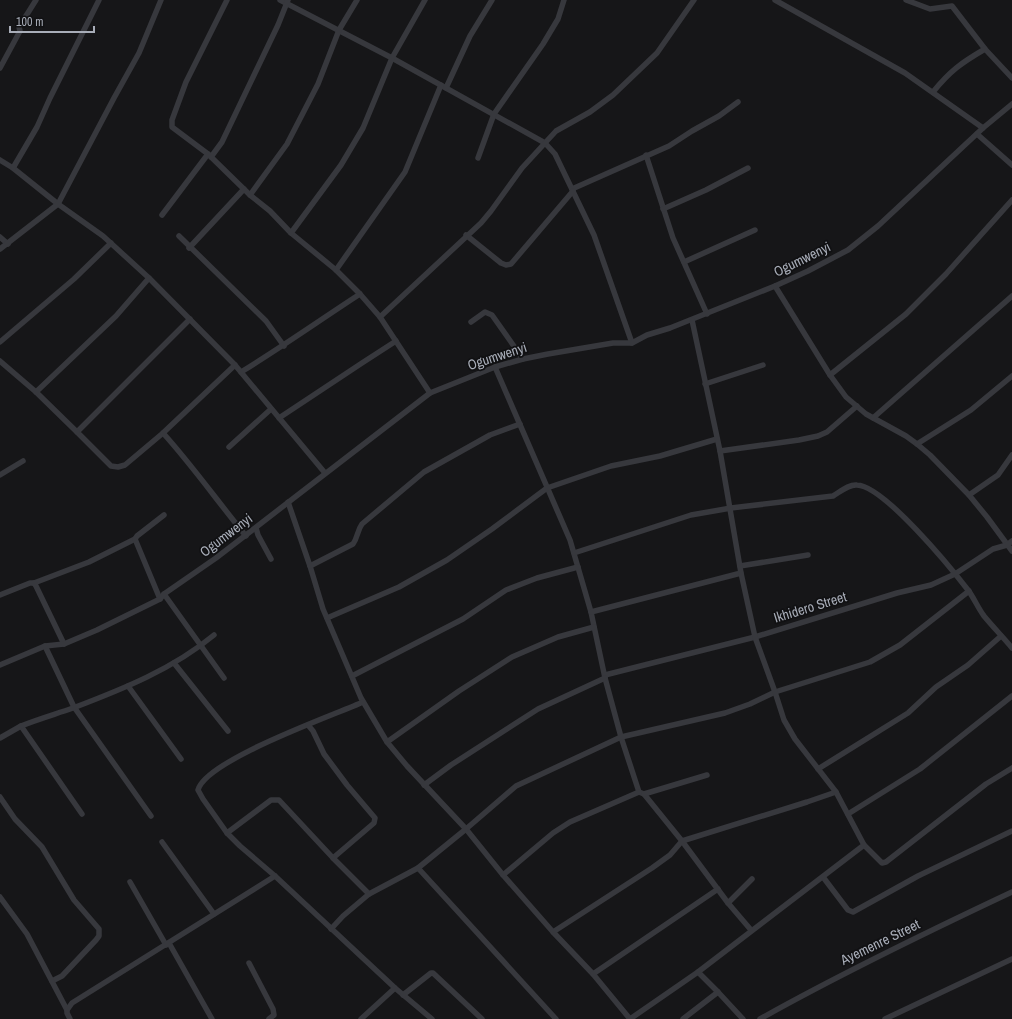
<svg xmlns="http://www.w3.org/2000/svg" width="1012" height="1019" font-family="'Archivo Narrow',sans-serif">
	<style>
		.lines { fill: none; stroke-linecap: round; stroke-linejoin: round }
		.minor { stroke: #37383d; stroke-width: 5.5 }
		.labels { text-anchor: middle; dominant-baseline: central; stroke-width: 3.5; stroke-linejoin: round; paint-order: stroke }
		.street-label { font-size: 14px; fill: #a8adb8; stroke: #111113 }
	</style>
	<rect width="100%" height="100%" fill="#161618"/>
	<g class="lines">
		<g class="minor">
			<polyline points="227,0 186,82 172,120 172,127 208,154 250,195 270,211 291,233 336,270 360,294 380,317 430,393"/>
			<polyline points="280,0 392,58 545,143 555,154 594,235 632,343"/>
			<polyline points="775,0 905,73 983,128"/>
			<polyline points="906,0 930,9 952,6 985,49 1012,78"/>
			<polyline points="0,68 20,31 19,27 36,0"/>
			<polyline points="446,88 470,36 492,0"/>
			<path d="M933,92C950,71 961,63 985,49"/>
			<polyline points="977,134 1012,165"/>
			<polyline points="646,155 673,238 707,314"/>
			<polyline points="211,157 222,142 278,25 288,0"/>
			<polyline points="478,158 494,114 543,44 558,19 564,0"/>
			<polyline points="0,160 13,168 58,204 103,236 149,278 235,365 325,473"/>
			<polyline points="13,168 37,127 50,98 99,0"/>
			<polyline points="572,189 669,146 692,131 719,116 738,102"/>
			<polyline points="250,195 287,144 318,84 339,30 357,0"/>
			<polyline points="663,209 706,190 748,168"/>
			<polyline points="162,215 208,154"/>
			<polyline points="291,233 341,165 363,128 392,58 425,0"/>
			<polyline points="466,235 501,263 506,265 511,264 573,191"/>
			<polyline points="179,236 266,321 284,346"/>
			<polyline points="0,237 8,244"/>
			<polyline points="189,248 244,189"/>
			<polyline points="0,249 58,204 114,98 139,53 161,0"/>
			<polyline points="684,262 755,230"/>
			<polyline points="336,270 405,172 441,85"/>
			<polyline points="775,286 830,375 846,397 866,414 906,436 917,444 930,455 969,495 987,517 1012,551"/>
			<polyline points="380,317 481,223 491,211 522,168 556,131 590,112 613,95 657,53 694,0"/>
			<polyline points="190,319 77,432 111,466 118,467 125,465 163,433 235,365"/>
			<polyline points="471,322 485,312 492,315 523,359"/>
			<polyline points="0,342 74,279 111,243"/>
			<polyline points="0,361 36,392 77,432"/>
			<polyline points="495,367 570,540 591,612 605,678 621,737 639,792 644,794 682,841 728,903 751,930"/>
			<path d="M241,372C282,347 320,320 360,294"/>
			<polyline points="830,375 906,314 946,274 1012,200"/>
			<polyline points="705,384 763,365"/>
			<polyline points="36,392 116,316 149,278"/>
			<polyline points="279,418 362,363 396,341"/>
			<polyline points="873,418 1012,296"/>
			<path d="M163,433C192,465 218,502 246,536"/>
			<polyline points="917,444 971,410 1012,376"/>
			<polyline points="229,447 271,409"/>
			<polyline points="720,451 799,440 818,436 827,432 857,406"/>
			<polyline points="0,475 23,461"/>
			<polyline points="969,495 998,475 1012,455"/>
			<polyline points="288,502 310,566 323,609 361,698 387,742 407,766 466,829 503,875 553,932 593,974 630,1019"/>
			<polyline points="256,528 258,535 271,559"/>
			<path d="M574,553L691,515L731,508L833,496C840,492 849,484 857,485C884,486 951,568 968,590C974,598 978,608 984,616C993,627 1003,637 1012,648"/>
			<path d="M310,566L353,544C358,537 357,531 362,524L424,472L490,435L520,424"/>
			<polyline points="740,566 808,555"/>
			<polyline points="34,583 89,562 135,539"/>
			<polyline points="164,594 224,678"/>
			<polyline points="0,595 30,583 34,583 36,586 64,644"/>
			<polyline points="160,599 135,539 137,536 164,515"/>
			<polyline points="591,612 741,573"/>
			<polyline points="327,618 399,587 447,560 492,529 547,488 611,466 660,456 717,439"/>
			<polyline points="45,646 74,707 151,816"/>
			<polyline points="174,663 228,731"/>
			<polyline points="0,665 45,646 64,644 97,630 160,599 164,594 216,558 430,393 495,367 523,359 548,354 613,343 632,343 647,335 670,328 775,286 808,271 848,250 878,226 983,128 1012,104"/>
			<polyline points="605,675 755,637 897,593 931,585 955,574 993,549 1007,545 1012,541"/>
			<polyline points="352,676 463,619 506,590 537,578 578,567"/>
			<polyline points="128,686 181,759"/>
			<path d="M363,702C332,716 206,760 198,790L203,799L227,833L240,846L275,876L395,988L432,1019"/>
			<polyline points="308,725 313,731 324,754 347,785 375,818 374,823 333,858"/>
			<polyline points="21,726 82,814"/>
			<path d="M0,738C7,734 14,730 21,726C38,719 56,714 73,708C123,689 173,669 214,635"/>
			<polyline points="387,742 459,691 512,657 558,637 594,627"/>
			<polyline points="818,769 908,713 936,687 968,665 1001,636"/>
			<polyline points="424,785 451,765 538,709 605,678"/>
			<polyline points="644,794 707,775"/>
			<polyline points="0,797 15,819 42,847 74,900 99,929 99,936 96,940 62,976 52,981"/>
			<polyline points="848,814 920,769 1012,696"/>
			<polyline points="227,833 271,800 279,800 333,858 369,894"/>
			<polyline points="162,842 214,914"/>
			<polyline points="864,845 882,863 886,862 986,784 1012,768"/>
			<polyline points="418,868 556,1019"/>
			<polyline points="503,875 553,833 570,822 639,792"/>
			<polyline points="823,877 848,910 853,912 918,876 1012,831"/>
			<polyline points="130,882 166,945"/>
			<polyline points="0,897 27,934 67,1010 67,1013 70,1019"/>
			<polyline points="728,903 752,879"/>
			<polyline points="331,929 343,916 369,894 418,868 466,829 516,786 621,737 725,713 750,704 775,692 870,662 900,645 969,591"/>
			<polyline points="553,932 652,868 670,855 682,841 807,802 836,792"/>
			<polyline points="169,943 212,1019"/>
			<polyline points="249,963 273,1009 274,1015 269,1019"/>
			<polyline points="698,972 718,992 743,1019"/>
			<polyline points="593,974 718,889"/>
			<polyline points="403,995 431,973 433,973 482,1019"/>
			<polyline points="67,1010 72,1003 275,876"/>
			<polyline points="361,1019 395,988"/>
			<polyline points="630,1019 698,972 864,845 836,792 795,739 784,720 775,692 755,637 741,573 720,451 692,320"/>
			<polyline points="683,1019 718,992"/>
			<path d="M760,1019C842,973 927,932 1012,892"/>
			<polyline points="885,1019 1012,959"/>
		</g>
	</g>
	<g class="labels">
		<g class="street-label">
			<text transform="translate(802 259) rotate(-26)">Ogumwenyi</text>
			<text transform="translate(497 356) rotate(-18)">Ogumwenyi</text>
			<text transform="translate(226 535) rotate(-37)">Ogumwenyi</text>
			<text transform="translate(810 607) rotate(-17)">Ikhidero Street</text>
			<text transform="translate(880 942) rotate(-26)">Ayemenre Street</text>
		</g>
	</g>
	<path d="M10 26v6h84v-6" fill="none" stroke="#a8adb8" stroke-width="2"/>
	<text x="16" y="26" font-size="12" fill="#a8adb8" stroke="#111113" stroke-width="3" paint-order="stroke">100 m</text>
</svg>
